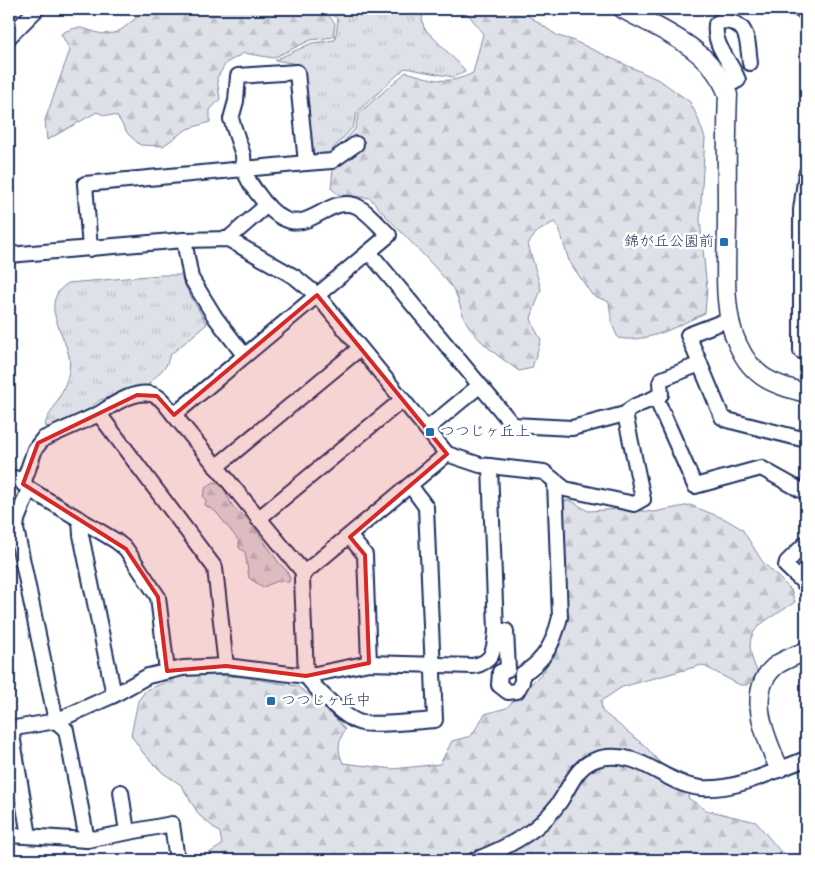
<svg xmlns="http://www.w3.org/2000/svg" width="815" height="869" font-family="Mynerve,'Klee One',sans-serif">
	<style>
		.grass { fill: url(#grass-tufts); stroke: #7c88a2 }
		.forest { fill: url(#forest-firs); stroke: #7c88a2 }
		.lines { fill: none; stroke-linecap: round; stroke-linejoin: round }
		.minor-casing { stroke: #1b2f5e; stroke-width: 18 }
		.tertiary-casing { stroke: #1b2f5e; stroke-width: 21 }
		.minor { stroke: #fff; stroke-width: 14 }
		.tertiary { stroke: #fff; stroke-width: 18 }
		.marked { fill: #d62828; fill-opacity: 0.2; stroke: #d62828; stroke-width: 4; stroke-linejoin: round }
		.poi-dot { fill: #1f6fb2; stroke: #fff; stroke-width: 2 }
		.labels { text-anchor: middle; dominant-baseline: central; stroke-width: 5; stroke-linejoin: round; paint-order: stroke }
		.poi-label { font-size: 15px; fill: #1b2f5e; stroke: #fff; text-anchor: start }
	</style>
	<defs>
		<pattern id="grass-tufts" width="24" height="20" patternUnits="userSpaceOnUse" patternTransform="scale(1.25)"><rect width="24" height="20" fill="#dee1e7"/><path d="M3 7l-1-3M5 7V3M7 7l1-3M15 17l-1-3M17 17v-4M19 17l1-3" fill="none" stroke="#bec1c9"/></pattern>
		<pattern id="forest-firs" width="22" height="20" patternUnits="userSpaceOnUse" patternTransform="scale(1.25)"><rect width="22" height="20" fill="#dee1e7"/><path d="M5 1l3.5 6h-7zM16 11l3.5 6h-7z" fill="#bec1c9"/></pattern>
	</defs>
	<rect width="100%" height="100%" fill="#fff"/>
	<filter id="ink" filterUnits="userSpaceOnUse"><feTurbulence type="fractalNoise" baseFrequency=".02" numOctaves="2"/><feDisplacementMap in="SourceGraphic" scale="10" xChannelSelector="R" yChannelSelector="G"/><feConvolveMatrix kernelMatrix="1 2 1 2 8 2 1 2 1" color-interpolation-filters="sRGB"/></filter>
	<g filter="url(#ink)">
		<g class="grass">
			<polygon points="326,9 425,9 422,19 424,28 464,69 465,72 453,77 405,68 357,112 353,127 333,149 332,157 309,158 301,69 297,64 275,60 312,43 335,40 338,20"/>
			<path d="M160,275H183L186,288L207,324L170,355L166,366L146,387L100,400L83,413L54,428L45,426C46,417 52,412 55,405C63,391 72,373 69,357C64,330 38,303 68,283Z"/>
		</g>
		<g class="forest">
			<path d="M158,9H323L335,23L333,37L311,40L273,58L244,53L226,63L217,78L220,99L210,110V122L187,129L163,146L140,145L128,134L117,116L104,115L97,112L47,140L45,120L70,50L61,34C86,18 91,40 117,32C124,29 130,22 136,18C142,13 151,13 158,9Z"/>
			<path d="M449,9H524L526,14L558,36L572,40L661,81L690,102L697,116L705,138L700,220L707,289L705,313C679,325 648,344 618,338L612,324L609,302L592,295L569,261L559,228L554,222L537,232L528,244L541,289L531,318L534,327L541,340L532,368L519,371C501,358 480,344 468,325C460,313 460,297 451,286C426,255 396,229 370,198L339,195L331,188L335,151L355,129L359,113L406,72C432,79 447,86 473,73L483,34L469,15Z"/>
			<polygon points="214,482 222,485 233,507 250,521 279,563 286,570 290,578 289,582 278,581 263,587 249,578 245,552 239,548 239,541 216,512 205,505 206,501 203,496 206,487"/>
			<path d="M570,500L588,511L621,509L654,512L690,505L725,519L742,529L762,561L791,590L795,602C764,624 736,627 758,673L747,685H740L702,665L622,687L601,701L602,711L645,746L662,765L686,775L693,783L688,798L706,810L756,822L780,851L797,860H205L209,853L222,845L220,833L199,815L181,785L163,773L144,754L131,735L138,701L146,690L189,673L243,677L297,686L325,707L345,729C338,743 337,749 343,763L393,769L440,764L452,741L471,736L485,714L506,708L542,673L559,647L567,618L561,502Z"/>
		</g>
		<g class="lines">
			<g class="minor-casing">
				<g id="minor">
					<polyline points="798,9 806,11"/>
					<polyline points="9,37 37,9"/>
					<path d="M725,87L738,80C730,60 713,46 716,24L720,21C750,21 747,41 750,63"/>
					<polyline points="306,163 332,161 356,144"/>
					<polyline points="806,174 801,210 801,351 806,352"/>
					<polyline points="228,239 267,205"/>
					<polyline points="184,240 191,278 215,317 244,355"/>
					<path d="M90,249L85,184L244,169L243,155L231,119L236,101L238,76L297,72L306,163L244,169C248,183 256,191 264,202C304,249 321,196 354,205C366,209 380,227 389,235L174,415"/>
					<polyline points="9,255 184,240 228,239 295,277 317,295 447,454 480,465 544,472 565,489 634,504 643,499 625,414 572,428 513,425 369,252"/>
					<polyline points="730,319 688,335 722,417 727,420 806,440"/>
					<polyline points="656,398 695,486 761,468 806,493"/>
					<path d="M625,414C635,402 650,403 661,394L660,383L662,379L700,364"/>
					<polyline points="427,429 479,386"/>
					<polyline points="216,467 359,349"/>
					<polyline points="9,477 19,479 29,489 116,541 126,549 158,597 167,671"/>
					<polyline points="23,484 35,449 43,439 99,414"/>
					<polyline points="29,489 17,520 16,529 56,721 66,730 87,840"/>
					<polyline points="80,519 81,535 114,695"/>
					<polyline points="258,519 402,400"/>
					<polyline points="350,537 365,555 369,663"/>
					<polyline points="806,543 787,562 786,566 806,585"/>
					<polyline points="304,573 447,454"/>
					<path d="M496,631H506L508,669L500,672L499,685L508,692L517,691L522,682V674C545,661 554,642 560,617L555,482"/>
					<path d="M226,666L215,568L99,414C113,404 140,386 158,397C164,401 169,409 174,415L304,573L302,579L306,676C316,689 346,720 362,723C377,726 417,721 435,720L426,507L410,485"/>
					<path d="M9,729L56,721L114,695L148,676L183,668L226,666L306,676L369,663L473,666C494,662 494,650 496,631L490,466"/>
					<polyline points="11,729 29,836"/>
					<polyline points="121,792 127,832"/>
					<polyline points="9,835 87,840 172,824 177,860"/>
					<path d="M475,860C496,852 517,842 535,828C544,821 555,809 561,800C572,782 578,763 601,758C643,750 662,784 701,788C736,791 773,771 806,759"/>
				</g>
			</g>
			<g class="tertiary-casing">
				<g id="tertiary">
					<path d="M623,9C663,31 711,48 728,95C726,137 727,179 727,221C727,258 721,311 738,345C753,378 774,385 806,393"/>
					<path d="M779,768C766,739 743,689 778,664C786,659 797,655 806,651"/>
				</g>
			</g>
			<use href="#minor" class="minor"/>
			<use href="#tertiary" class="tertiary"/>
		</g>
	</g>
	<path class="marked" d="M317,295L447,454L350,537L365,555L369,663L306,676L226,666L167,671L158,597L126,549L23,484L38,443L137,395L157,396L174,415Z"/>
	<g class="poi-dot">
		<rect x="719" y="237" width="10" height="10" rx="2.5"/>
		<rect x="425" y="427" width="10" height="10" rx="2.5"/>
		<rect x="266" y="696" width="10" height="10" rx="2.5"/>
	</g>
	<g class="labels">
		<g class="poi-label">
			<text x="714" y="242" text-anchor="end">錦が丘公園前</text>
			<text x="440" y="432">つつじヶ丘上</text>
			<text x="281" y="701">つつじヶ丘中</text>
		</g>
	</g>
	<rect width="815" height="869" fill="none" stroke="#fff" stroke-width="30"/>
	<rect x="15" y="15" width="785" height="839" fill="none" stroke="#1b2f5e" stroke-width="2" filter="url(#ink)"/>
</svg>
